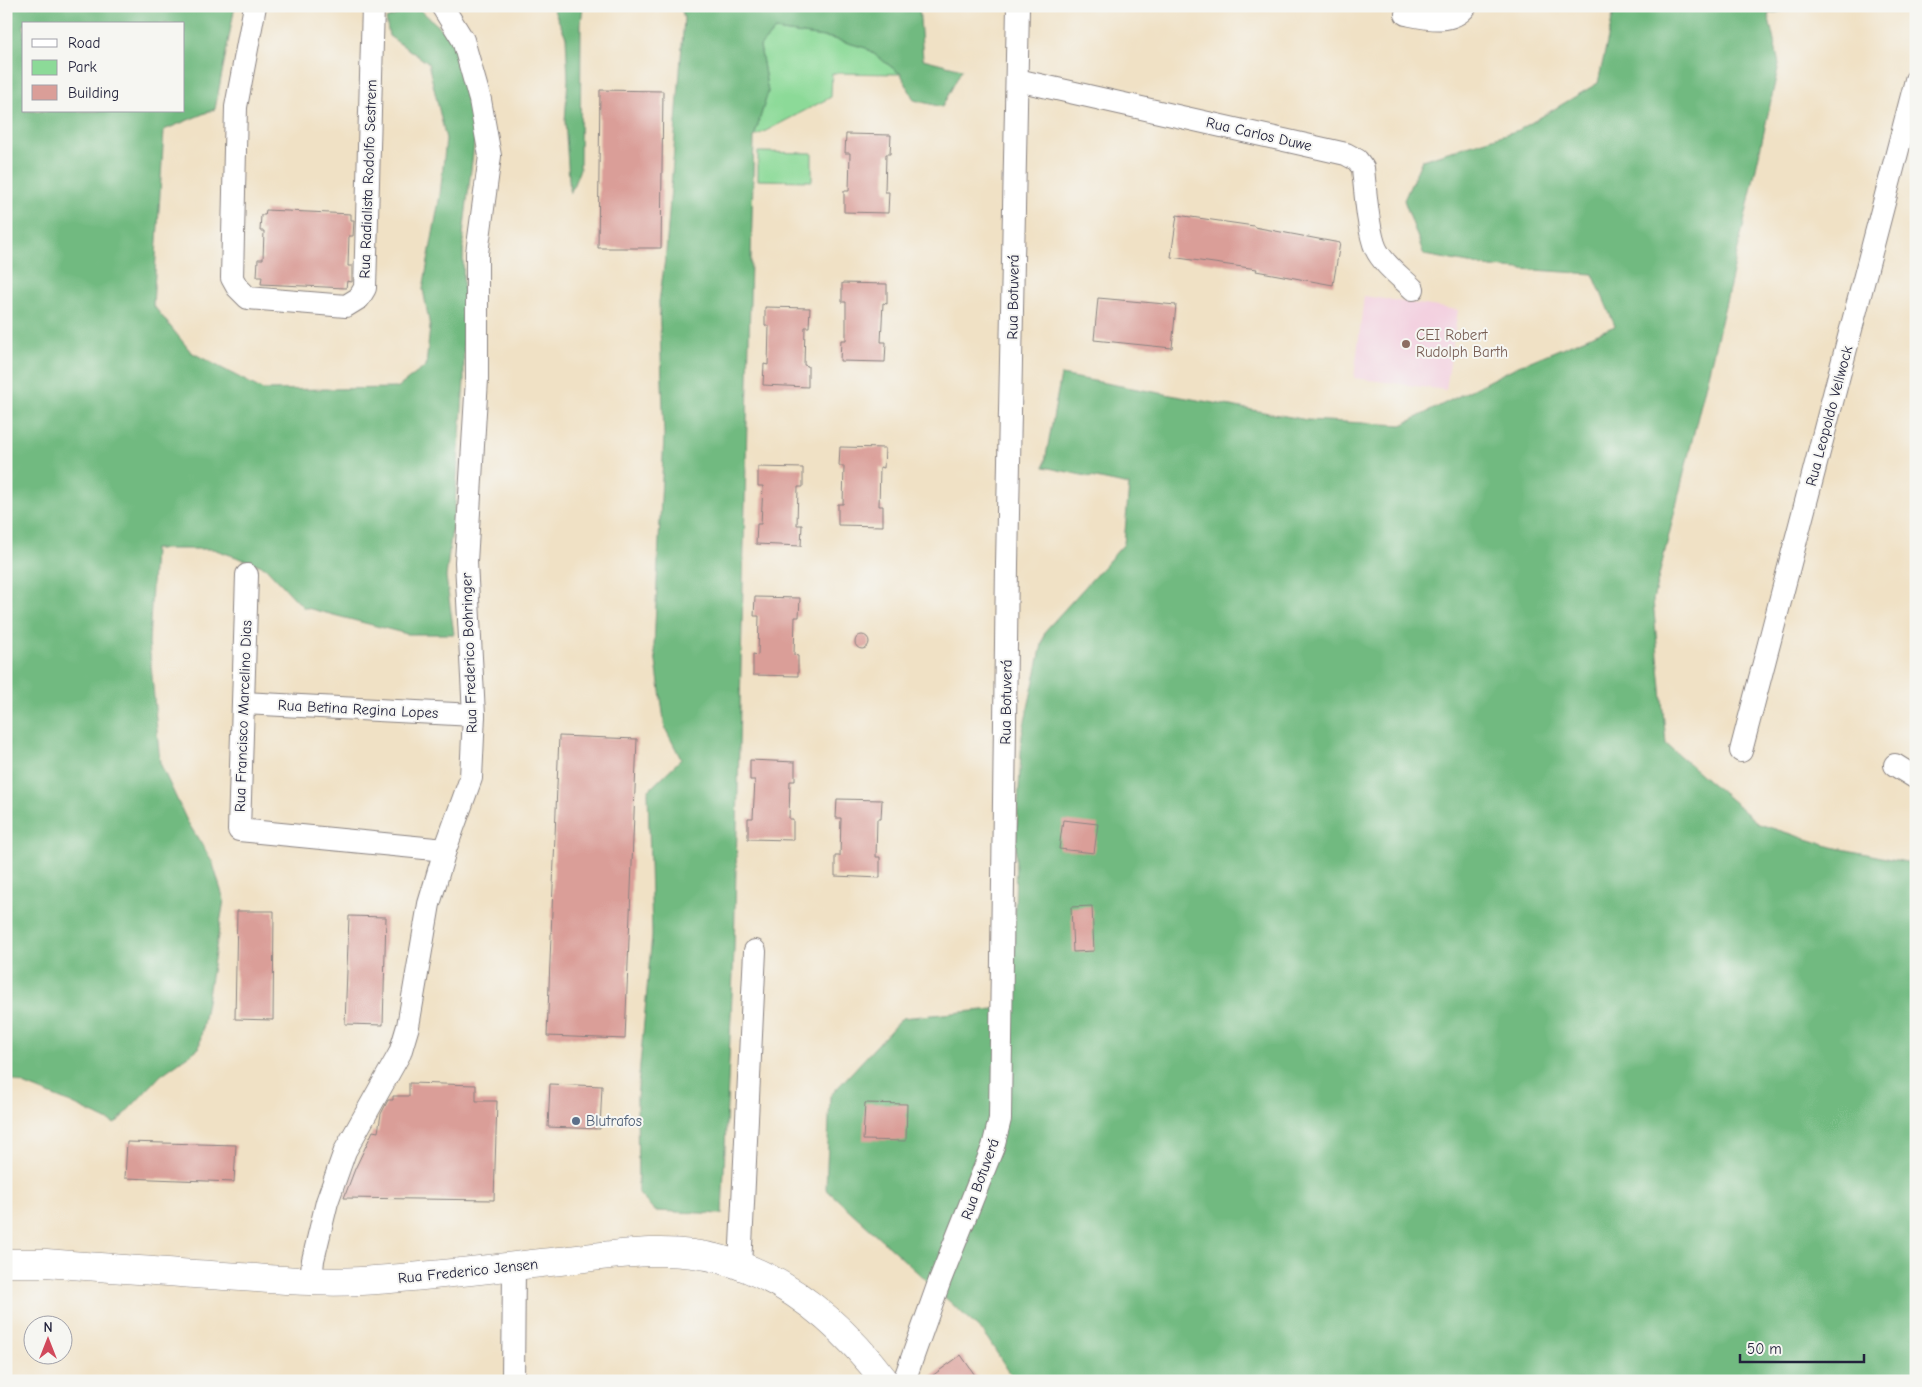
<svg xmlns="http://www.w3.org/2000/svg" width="1922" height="1387" font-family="'Comic Neue',sans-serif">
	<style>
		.built { fill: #f3cfdf }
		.green { fill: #8cda98; stroke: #577e6a }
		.forest { fill: #71ba80; stroke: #4a6e5e; fill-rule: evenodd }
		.building { fill: #da9e98 }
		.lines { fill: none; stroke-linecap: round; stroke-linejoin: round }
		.minor-casing { stroke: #898280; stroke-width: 24 }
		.major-casing { stroke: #898280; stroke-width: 29 }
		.minor { stroke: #fff; stroke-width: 22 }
		.major { stroke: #fff; stroke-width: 28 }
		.education-dot { fill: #8d6e63; stroke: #f6f6f2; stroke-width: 2 }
		.service-dot { fill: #5c6f8a; stroke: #f6f6f2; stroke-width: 2 }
		.labels { text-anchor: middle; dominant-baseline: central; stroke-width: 4; stroke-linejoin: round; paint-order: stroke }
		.street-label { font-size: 15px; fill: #22223b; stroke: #f6f6f2 }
		.education-label { font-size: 15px; fill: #785e54; stroke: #f6f6f2; text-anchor: start }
		.service-label { font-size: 15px; fill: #4e5e75; stroke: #f6f6f2; text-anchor: start }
	</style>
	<rect width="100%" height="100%" fill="#f6f6f2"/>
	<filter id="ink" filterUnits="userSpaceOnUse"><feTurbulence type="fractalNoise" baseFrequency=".02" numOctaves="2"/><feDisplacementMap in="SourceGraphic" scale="10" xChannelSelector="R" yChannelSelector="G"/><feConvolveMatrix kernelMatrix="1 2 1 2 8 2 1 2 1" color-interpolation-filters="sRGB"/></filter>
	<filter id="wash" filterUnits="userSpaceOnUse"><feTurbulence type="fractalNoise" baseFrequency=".0096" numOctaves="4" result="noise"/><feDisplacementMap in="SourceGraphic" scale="20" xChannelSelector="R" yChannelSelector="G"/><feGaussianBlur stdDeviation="1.12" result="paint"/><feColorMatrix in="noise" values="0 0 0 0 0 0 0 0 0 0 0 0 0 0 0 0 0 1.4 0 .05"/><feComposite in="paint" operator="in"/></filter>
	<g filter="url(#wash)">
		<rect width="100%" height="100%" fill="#f0e1c5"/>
		<polygon class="built" points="1364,296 1458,310 1446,390 1354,378"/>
		<g class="green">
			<polygon points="775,30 831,38 866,48 901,74 832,73 831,97 754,137 768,92 760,46"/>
			<polygon points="758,152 812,153 812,181 758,180"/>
		</g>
		<g class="forest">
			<path d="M6,6H235L215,109L164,130L153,305L191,352L263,390L397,388L426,366L430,327L423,289L440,195L446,139L428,63L389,36L386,19L417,7L453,39L476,128L463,235L464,381L455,504L446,577L454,634H407L303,607L265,567L213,549H154L149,643L160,763L187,821L212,861L224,900L199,1048L161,1075L115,1124L71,1103L6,1077ZM24,24H184V111H24Z"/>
			<polygon points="552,6 583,6 581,24 580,169 570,194 565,121 568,79 566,37"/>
			<polygon points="681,6 919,6 923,59 962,69 942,107 914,100 901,74 866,48 831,38 775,30 760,46 768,92 754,137 734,950 722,1214 655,1211 638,1193 637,1098 652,935 648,791 681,759 665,728 654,647 664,435 659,302 666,252 684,19"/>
			<polygon points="1615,6 1806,6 1768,14 1779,64 1731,281 1653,600 1666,744 1759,824 1832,847 1916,864 1916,1381 1015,1381 984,1333 826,1189 830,1096 902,1018 1014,1007 1016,842 1022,735 1045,631 1124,544 1129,485 1044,467 1061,375 1307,420 1402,425 1516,367 1615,326 1593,274 1491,267 1424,255 1404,200 1422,160 1519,130 1598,83"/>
		</g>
		<g id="blocks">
			<g class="building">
				<polygon points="600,90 663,91 661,248 598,248"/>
				<polygon points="846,134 891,135 890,154 886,154 885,192 889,192 888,213 844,212 844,191 849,191 850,153 845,153"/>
				<polygon points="266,210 351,214 351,220 354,220 353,236 349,236 348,266 352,266 352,282 347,281 346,288 261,284 262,277 257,277 258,259 263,259 264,231 260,231 261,215 265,215"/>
				<polygon points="1177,215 1254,226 1254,227 1340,243 1333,285 1256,271 1257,269 1171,257"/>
				<polygon points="842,283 887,284 887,304 883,303 881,342 886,342 885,362 840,361 841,340 846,340 846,302 842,302"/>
				<polygon points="1098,298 1176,305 1172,348 1094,340"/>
				<polygon points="765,307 810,308 809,327 805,327 804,365 808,366 808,387 763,385 764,364 768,365 769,326 765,326"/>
				<polygon points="840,447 885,448 884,468 880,467 879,506 883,506 883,526 838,525 838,504 843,504 844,466 839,466"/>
				<polygon points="758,467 803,468 803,487 798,487 797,525 802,525 801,546 756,544 757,524 761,524 763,486 758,486"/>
				<polygon points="755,597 800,598 799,617 795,617 794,655 798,656 798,676 753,675 753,654 758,655 759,616 754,616"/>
				<circle cx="862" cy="642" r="7"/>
				<polygon points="559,736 637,739 625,1039 547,1036"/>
				<polygon points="750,760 795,762 795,781 790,781 789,819 793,819 793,840 748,839 748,818 753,818 755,780 750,780"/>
				<polygon points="837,799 882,800 881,819 877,819 876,857 880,857 880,878 835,876 835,856 840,856 841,818 836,818"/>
				<polygon points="1063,820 1098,824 1094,853 1059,849"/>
				<polygon points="1092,906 1094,951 1073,952 1071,907"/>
				<polygon points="237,911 274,911 273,1020 235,1019"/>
				<polygon points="349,916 386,917 383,1025 345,1024"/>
				<polygon points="409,1083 476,1085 476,1101 497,1101 494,1200 344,1198 355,1169 373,1131 378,1132 381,1114 388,1100 393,1100 393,1096 409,1096"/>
				<polygon points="550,1084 602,1086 600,1129 548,1127"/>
				<polygon points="865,1103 907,1104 906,1141 863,1140"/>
				<polygon points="127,1142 236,1145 234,1182 125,1178"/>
				<polygon points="961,1355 979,1381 925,1381"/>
			</g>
		</g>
	</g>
	<g filter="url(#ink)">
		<use href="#blocks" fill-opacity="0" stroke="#898280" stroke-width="1"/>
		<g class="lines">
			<g class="minor-casing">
				<g id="minor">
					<polyline points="255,6 236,107 232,278 237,287 248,298 346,306 359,298 365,288 373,6"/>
					<path d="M1406,14C1426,18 1452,25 1466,6"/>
					<path d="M1017,80L1346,154L1357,160L1363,168C1365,188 1368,232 1376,249C1383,264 1401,277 1413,289"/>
					<polyline points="247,575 239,830 445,850"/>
					<polyline points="243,703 474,715"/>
					<polyline points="1741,751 1916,80"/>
					<polyline points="1895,765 1916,778"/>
					<polyline points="740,1266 755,951"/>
					<polyline points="311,1281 313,1260 327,1202 345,1151 400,1053 408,1026 429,904 445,850 471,778 474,715 466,562 477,379 477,253 490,156 480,100 463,40 442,6"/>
					<polyline points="513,1381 514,1266"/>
					<polyline points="904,1381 940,1280 993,1147 1000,1119 1007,564 1018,6"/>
				</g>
			</g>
			<g class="major-casing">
				<path id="major" d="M6,1263H46C111,1268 176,1273 241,1277C281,1280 321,1283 361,1281C428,1277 494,1268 560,1261C612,1255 669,1245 720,1259C788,1278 843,1326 885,1381"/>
			</g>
			<use href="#minor" class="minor"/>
			<use href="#major" class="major"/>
		</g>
	</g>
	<circle class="education-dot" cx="1406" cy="344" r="5"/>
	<circle class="service-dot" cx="576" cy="1121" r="5"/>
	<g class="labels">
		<g class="street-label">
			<text transform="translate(1259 134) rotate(13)">Rua Carlos Duwe</text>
			<text transform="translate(368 179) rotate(-88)">Rua Radialista Rodolfo Sestrem</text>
			<text transform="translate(1013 297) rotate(-89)">Rua Botuverá</text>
			<text transform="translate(1829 416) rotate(-75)">Rua Leopoldo Vellwock</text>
			<text transform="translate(469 653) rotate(-92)">Rua Frederico Bohringer</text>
			<text transform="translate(1006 702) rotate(-89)">Rua Botuverá</text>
			<text transform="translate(358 709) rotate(3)">Rua Betina Regina Lopes</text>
			<text transform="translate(243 716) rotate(-88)">Rua Francisco Marcelino Dias</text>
			<text transform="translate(980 1179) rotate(-70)">Rua Botuverá</text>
			<text transform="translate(468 1271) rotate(-6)">Rua Frederico Jensen</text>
		</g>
		<g class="education-label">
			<text x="1416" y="335">CEI Robert<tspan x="1416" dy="17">Rudolph Barth</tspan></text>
		</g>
		<g class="service-label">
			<text x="586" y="1121">Blutrafos</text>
		</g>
	</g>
	<rect width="1922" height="1387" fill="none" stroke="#f6f6f2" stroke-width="25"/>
	<rect x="22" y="22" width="162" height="90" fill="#f6f6f2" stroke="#a1a1a9"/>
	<rect x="32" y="39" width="25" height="8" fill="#ffffff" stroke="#a1a1a9"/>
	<text x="68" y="48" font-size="15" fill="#22223b">Road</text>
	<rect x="32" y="60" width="25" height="15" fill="#8cda98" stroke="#a1a1a9"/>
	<text x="68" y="72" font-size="15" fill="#22223b">Park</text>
	<rect x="32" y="85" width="25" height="15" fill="#da9e98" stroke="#a1a1a9"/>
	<text x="68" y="98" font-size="15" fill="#22223b">Building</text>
	<g transform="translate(48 1340)"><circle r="24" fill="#f6f6f2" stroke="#a1a1a9"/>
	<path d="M0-4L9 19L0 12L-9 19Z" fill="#d1495b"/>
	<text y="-8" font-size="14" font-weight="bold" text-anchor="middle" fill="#22223b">N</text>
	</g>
	<path d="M1740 1354v8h124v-8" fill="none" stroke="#22223b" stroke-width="2.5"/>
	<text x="1747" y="1354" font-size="15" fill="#22223b" stroke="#f6f6f2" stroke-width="4" paint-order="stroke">50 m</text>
</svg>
